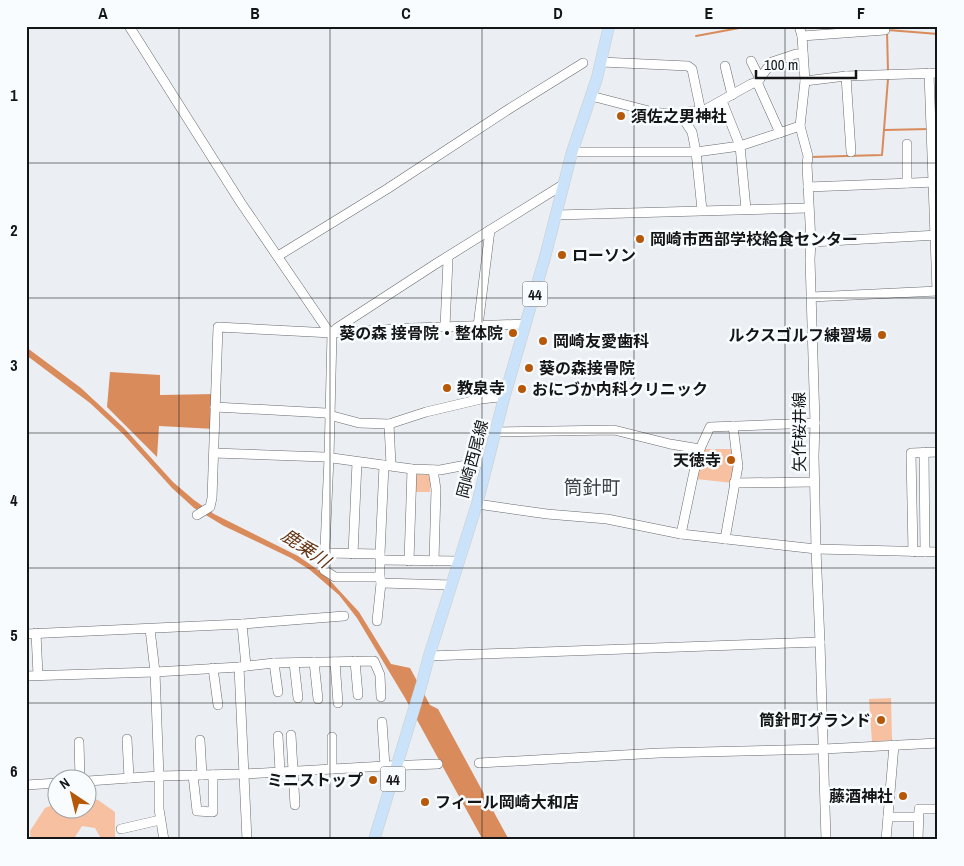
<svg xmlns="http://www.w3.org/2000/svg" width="964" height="866" font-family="'Archivo Narrow','Noto Sans JP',sans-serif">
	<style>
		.green { fill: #f7c0a0 }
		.water { fill: #d98b5b }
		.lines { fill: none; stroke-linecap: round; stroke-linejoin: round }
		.stream { stroke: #d98b5b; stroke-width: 2 }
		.minor-casing { stroke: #686b6e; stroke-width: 10 }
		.major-casing { stroke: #cbcccc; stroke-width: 12 }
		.minor { stroke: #fff; stroke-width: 9 }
		.major { stroke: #cae3fa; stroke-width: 11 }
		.grid { fill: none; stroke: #141516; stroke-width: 1; stroke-opacity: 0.55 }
		.poi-dot { fill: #b65808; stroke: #f8fcff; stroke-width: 2 }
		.labels { text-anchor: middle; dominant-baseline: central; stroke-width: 5; stroke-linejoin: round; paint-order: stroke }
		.shield { fill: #f8fcff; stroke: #585a5c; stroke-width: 1 }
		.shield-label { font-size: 15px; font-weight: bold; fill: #141516 }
		.poi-label { font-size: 16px; font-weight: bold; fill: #141516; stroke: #f8fcff; text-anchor: start }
		.street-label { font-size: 16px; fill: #141516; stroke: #f8fcff }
		.water-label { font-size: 18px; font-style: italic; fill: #663310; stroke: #f8fcff }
		.quarter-label { font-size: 19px; fill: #3f4245; stroke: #f8fcff }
		.neatline { fill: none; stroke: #141516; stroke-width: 2 }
		.grid-label { font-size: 16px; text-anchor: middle; font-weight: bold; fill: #141516 }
	</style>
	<rect width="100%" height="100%" fill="#ebeef2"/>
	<g class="green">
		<polygon points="703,449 734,449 735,469 733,483 696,479"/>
		<polygon points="416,474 431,475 430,492 415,492"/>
		<polygon points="891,698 892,740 872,742 869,699"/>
		<polygon points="88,797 98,800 115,812 115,840 102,840 95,828 82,826 75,837 76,840 31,840 30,831 45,808 57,803 58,808 88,808"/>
	</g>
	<g class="water">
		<polygon points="26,347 81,388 124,428 173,482 194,500 214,514 298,556 324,574 359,612 391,664 410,668 430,705 438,709 509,840 483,840 405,698 357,618 339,595 310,570 291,558 224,526 194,508 172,488 124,435 90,403 26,355"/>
		<polygon points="110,372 160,375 160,395 216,394 215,429 159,426 157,457 107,407"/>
	</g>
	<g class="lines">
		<g class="stream">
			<polyline points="888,30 938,34"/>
			<polyline points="887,31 888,71"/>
			<polyline points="696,36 750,26"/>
			<polyline points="884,130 929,129"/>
			<polyline points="811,157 882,155 888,79"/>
		</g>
		<g class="minor-casing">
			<g id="minor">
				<polyline points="129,26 241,203 329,332"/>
				<polyline points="799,26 802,36 805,81 800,126 808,156 807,165 811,242 810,259 815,423 814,456 816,549 820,642 826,840"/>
				<polyline points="802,36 885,30"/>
				<polyline points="751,61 760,79"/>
				<polyline points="601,62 688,66 692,69 701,112 691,111 685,116 684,120 692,132 696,152 702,210"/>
				<polyline points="725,66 732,95"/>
				<polyline points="929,73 937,291"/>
				<polyline points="846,76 851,152"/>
				<polyline points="805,81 846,76 938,73"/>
				<polyline points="757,82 772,62 796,54 803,54"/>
				<polyline points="591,96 653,112 685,116"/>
				<polyline points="722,101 740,146 746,209"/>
				<polyline points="701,112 751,84 757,82 780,133"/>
				<polyline points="907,144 907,183"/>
				<polyline points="572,152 696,152 740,146 800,126"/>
				<polyline points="808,187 937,182"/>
				<polyline points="556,215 808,208"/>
				<polyline points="811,242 938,235"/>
				<polyline points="278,256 387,189 509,109 583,63"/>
				<polyline points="811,297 938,291"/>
				<polyline points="478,326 490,230"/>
				<polyline points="445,327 448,260 447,257"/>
				<polyline points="333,332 337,328 434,265 564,184"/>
				<polyline points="332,333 329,458 324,570 335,577 380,577"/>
				<polyline points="215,407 326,413 329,415 359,423 389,424 426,412 481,399 499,397 504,398"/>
				<polyline points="389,424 391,465"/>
				<polyline points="496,432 614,430 670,444 700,449"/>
				<polyline points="924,452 925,552"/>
				<polyline points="214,453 325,457 412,469 440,470 482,462 488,464"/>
				<polyline points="433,470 436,489 434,561"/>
				<polyline points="734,483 814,482"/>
				<polyline points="477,504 547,514 607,519 681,534 816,549 938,552"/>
				<polyline points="197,515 210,507 212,498 218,327 332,333 413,328 526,324"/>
				<polyline points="681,534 694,472 700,449 710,427 815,423"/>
				<polyline points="725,539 738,466 733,426"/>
				<polyline points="913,552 911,453 938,452"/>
				<polyline points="326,553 380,554"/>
				<polyline points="353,554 357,462"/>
				<polyline points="381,560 459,561"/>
				<polyline points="409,561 412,469"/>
				<polyline points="381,583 452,585"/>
				<polyline points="377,621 381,583 380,577 380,554 384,465"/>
				<polyline points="242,624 246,666"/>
				<polyline points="150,629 155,672 159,776 159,809 164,840"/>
				<polyline points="36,633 38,675"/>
				<polyline points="26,634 242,624 344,616"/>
				<polyline points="429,656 820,642"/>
				<polyline points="355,661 358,695"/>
				<polyline points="314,662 318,699"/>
				<polyline points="335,662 338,703"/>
				<polyline points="274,663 278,692"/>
				<polyline points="294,663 298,698"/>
				<polyline points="239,667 247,840"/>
				<polyline points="213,668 218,705"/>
				<polyline points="26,676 155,672 239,667 274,663 374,661 380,675 381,697"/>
				<polyline points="382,722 385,766"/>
				<polyline points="291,735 295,805"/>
				<polyline points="278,736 280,771"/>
				<polyline points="332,737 332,769"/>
				<polyline points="127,739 129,778"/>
				<polyline points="200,740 202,775"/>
				<polyline points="79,742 80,778"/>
				<polyline points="479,763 659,753 824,749 938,743"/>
				<polyline points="193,775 197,811 213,812 213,775"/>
				<polyline points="88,781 159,776 245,774 385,766 438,764"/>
				<polyline points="26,785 58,783"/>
				<polyline points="888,817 918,817"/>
				<polyline points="121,829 160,820"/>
				<polyline points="886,840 894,745"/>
				<polyline points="918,840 919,809 938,809"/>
			</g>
		</g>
		<g class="major-casing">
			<polyline id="major" points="374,840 422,683 429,656 477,504 504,398 545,257 572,152 597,78 609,26"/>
		</g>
		<use href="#minor" class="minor"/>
		<use href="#major" class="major"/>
	</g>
	<path class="grid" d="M179,26V840M330,26V840M482,26V840M634,26V840M785,26V840M26,163H938M26,298H938M26,433H938M26,568H938M26,703H938"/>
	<g class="poi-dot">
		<circle cx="621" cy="116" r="5"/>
		<circle cx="640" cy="239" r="5"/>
		<circle cx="562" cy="255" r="5"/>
		<circle cx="513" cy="333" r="5"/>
		<circle cx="882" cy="335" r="5"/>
		<circle cx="543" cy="341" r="5"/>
		<circle cx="529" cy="368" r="5"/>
		<circle cx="447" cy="388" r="5"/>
		<circle cx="522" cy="389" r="5"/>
		<circle cx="731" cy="460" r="5"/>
		<circle cx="881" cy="720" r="5"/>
		<circle cx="373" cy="780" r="5"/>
		<circle cx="903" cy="796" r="5"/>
		<circle cx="425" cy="802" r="5"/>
	</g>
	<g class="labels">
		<g class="shield">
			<rect x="522.5" y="281.5" width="25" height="25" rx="4"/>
			<rect x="380.5" y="766.5" width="25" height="25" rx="4"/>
		</g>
		<g class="shield-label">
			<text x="535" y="294">44</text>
			<text x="393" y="779">44</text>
		</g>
		<g class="poi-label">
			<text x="631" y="116">須佐之男神社</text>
			<text x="650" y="239">岡崎市西部学校給食センター</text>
			<text x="572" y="255">ローソン</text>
			<text x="503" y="333" text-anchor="end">葵の森 接骨院・整体院</text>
			<text x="872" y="335" text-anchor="end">ルクスゴルフ練習場</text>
			<text x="553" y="341">岡崎友愛歯科</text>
			<text x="539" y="368">葵の森接骨院</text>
			<text x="457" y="388">教泉寺</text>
			<text x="532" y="389">おにづか内科クリニック</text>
			<text x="721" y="460" text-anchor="end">天徳寺</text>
			<text x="871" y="720" text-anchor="end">筒針町グランド</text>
			<text x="363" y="780" text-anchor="end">ミニストップ</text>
			<text x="893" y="796" text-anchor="end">藤酒神社</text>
			<text x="435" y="802">フィール岡崎大和店</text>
		</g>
		<g class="street-label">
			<text transform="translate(799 432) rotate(-90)">矢作桜井線</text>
			<text transform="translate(472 459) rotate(-75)">岡崎西尾線</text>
		</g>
		<g class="water-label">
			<text transform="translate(306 548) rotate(34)">鹿乗川</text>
		</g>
		<g class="quarter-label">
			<text x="592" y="487">筒針町</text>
		</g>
	</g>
	<rect width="964" height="866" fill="none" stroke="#f8fcff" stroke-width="55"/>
	<g transform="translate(72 794) rotate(325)"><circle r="24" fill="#f8fcff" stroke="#9da0a2"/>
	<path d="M0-4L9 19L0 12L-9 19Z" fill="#b65808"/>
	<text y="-8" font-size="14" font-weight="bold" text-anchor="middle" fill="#141516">N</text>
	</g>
	<path d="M756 70v8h100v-8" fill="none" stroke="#141516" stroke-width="2.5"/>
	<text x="764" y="70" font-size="15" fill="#141516" stroke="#f8fcff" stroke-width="4" paint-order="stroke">100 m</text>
	<rect x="28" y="28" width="908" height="810" class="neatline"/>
	<g class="grid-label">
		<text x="103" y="19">A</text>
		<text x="255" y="19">B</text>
		<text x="406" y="19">C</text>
		<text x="558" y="19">D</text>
		<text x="709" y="19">E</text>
		<text x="861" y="19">F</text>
		<text x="14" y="101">1</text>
		<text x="14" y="236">2</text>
		<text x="14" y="371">3</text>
		<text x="14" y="506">4</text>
		<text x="14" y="641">5</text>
		<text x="14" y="777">6</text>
	</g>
</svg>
